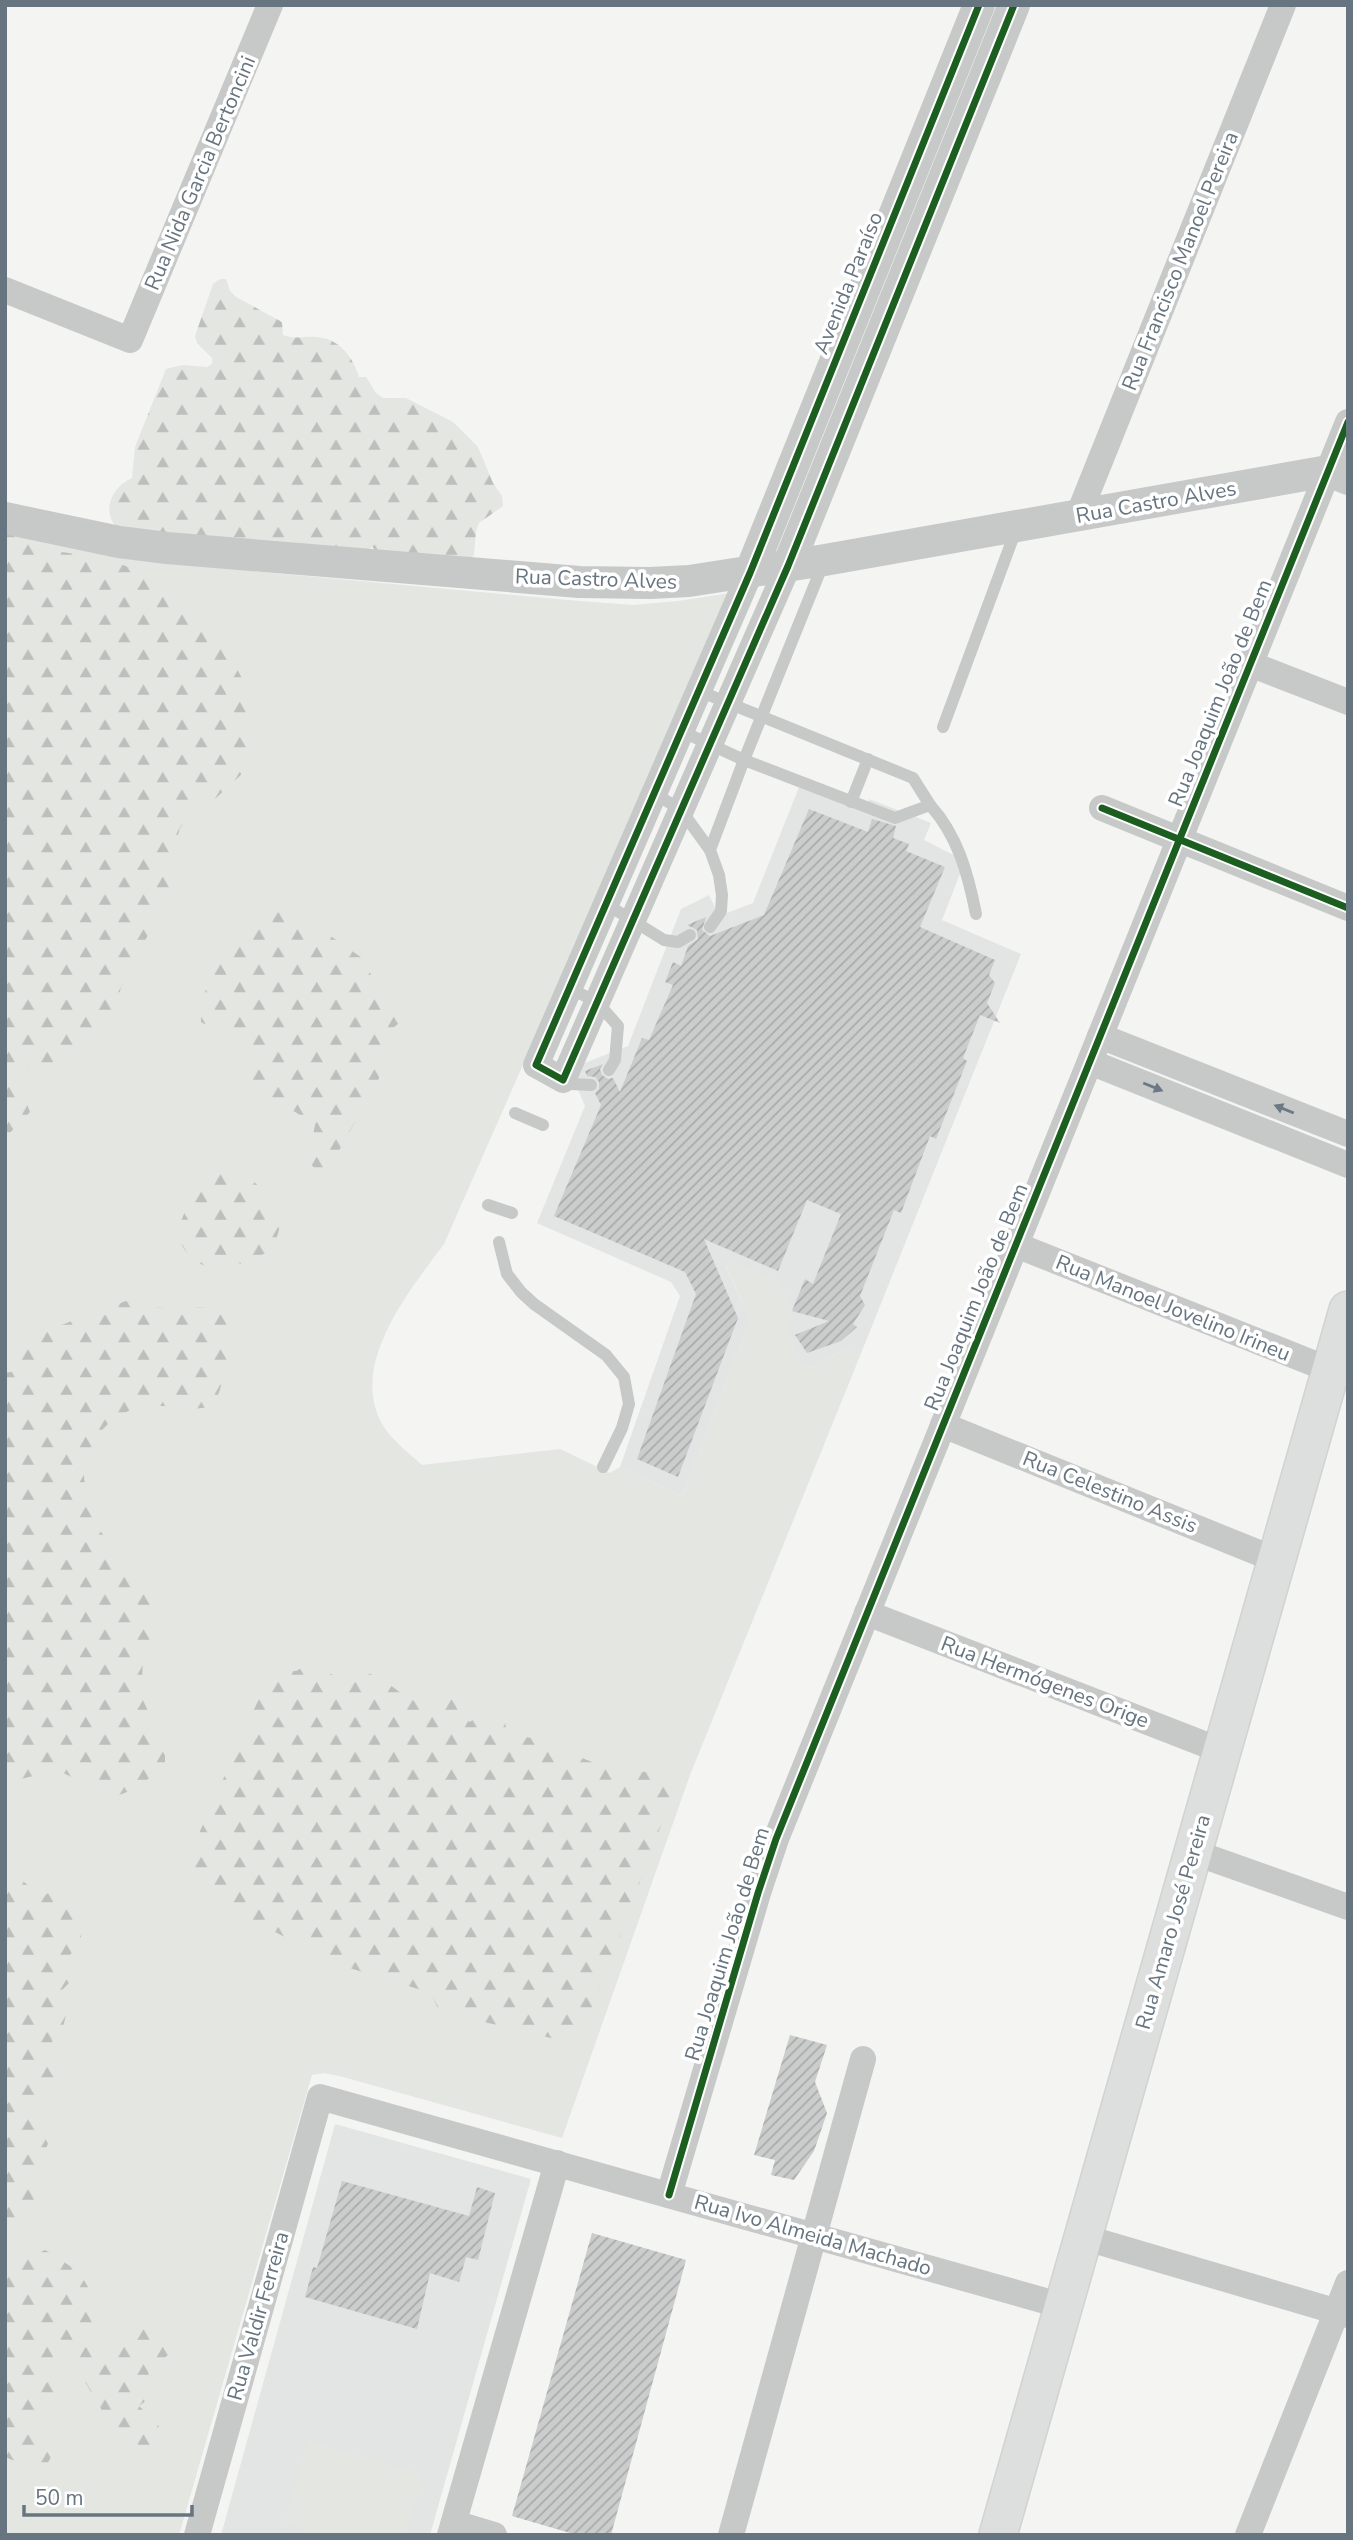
<svg xmlns="http://www.w3.org/2000/svg" width="1353" height="2540" font-family="'Nunito Sans',sans-serif">
	<style>
		.built { fill: #e3e4e4 }
		.grass { fill: #e4e6e2 }
		.forest { fill: url(#forest-firs) }
		.building { fill: url(#building-hatch) }
		.lines { fill: none; stroke-linecap: round; stroke-linejoin: round }
		.secondary-casing { stroke: #d1d2d2; stroke-width: 40 }
		.service { stroke: #c7c9c9; stroke-width: 12 }
		.minor { stroke: #c7c9c9; stroke-width: 26 }
		.tertiary { stroke: #c7c9c9; stroke-width: 32 }
		.secondary { stroke: #dddede; stroke-width: 37 }
		.cycleway-casing { stroke: #fff; stroke-width: 11 }
		.cycleway { stroke: #1b5e20; stroke-width: 7 }
		.oneway { fill: #6c7984 }
		.labels { text-anchor: middle; dominant-baseline: central; stroke-width: 7; stroke-linejoin: round; paint-order: stroke }
		.street-label { font-size: 21px; fill: #677580; stroke: #fff }
	</style>
	<defs>
		<pattern id="forest-firs" width="22" height="20" patternUnits="userSpaceOnUse" patternTransform="scale(1.75)"><rect width="22" height="20" fill="#e4e6e2"/><path d="M5 1l3.5 6h-7zM16 11l3.5 6h-7z" fill="#bdbfbc"/></pattern>
		<pattern id="building-hatch" width="6" height="6" patternUnits="userSpaceOnUse" patternTransform="scale(1.75)"><rect width="6" height="6" fill="#cbcccc"/><path d="M-1 1l2-2M0 6l6-6M5 7l2-2" fill="none" stroke="#a9aaab"/></pattern>
	</defs>
	<rect width="100%" height="100%" fill="#f4f4f3"/>
	<g class="built">
		<polygon points="799,787 864,811 869,799 931,823 924,840 965,861 942,920 1021,954 860,1356 845,1349 811,1368 791,1356 793,1347 788,1336 725,1265 750,1320 682,1496 620,1467 680,1296 671,1282 537,1223 585,1106 574,1080 582,1064 628,1046 681,909 709,895 719,916 753,903"/>
		<polygon points="335,2124 531,2179 430,2535 221,2535"/>
	</g>
	<g class="grass">
		<path d="M5,532L143,561L568,600L633,605L678,601L731,593L444,1244C410,1290 346,1367 384,1427C393,1441 409,1453 422,1465L560,1449L610,1473L620,1467L682,1496L750,1320L725,1264L731,1260L781,1283L789,1298L784,1312L791,1326L788,1336L793,1347L792,1356L811,1368L845,1349L860,1356L690,1775L562,2138L343,2077L324,2073L312,2075L179,2535H5Z"/>
		<polygon points="308,2441 423,2474 405,2535 325,2535 284,2523"/>
	</g>
	<g class="forest">
		<path d="M220,279H226L230,291L236,297L282,322L283,335C295,340 303,336 316,337C339,338 353,357 359,377H366L376,393L383,398H406L453,422L478,447L493,483L502,496L503,506L479,523L476,531L474,555L469,560L380,554L372,547L365,552H335L117,528C101,510 112,487 132,478L135,447L166,369L183,365L207,367L212,364V358L197,343L195,336L213,284Z"/>
		<polygon points="5,533 62,552 106,559 134,569 177,599 227,650 246,686 253,740 251,758 244,772 216,798 196,808 180,828 175,846 175,871 166,900 121,987 112,1026 68,1051 66,1063 58,1066 49,1064 24,1071 20,1087 30,1112 5,1138"/>
		<path d="M274,912L295,914L322,930L362,958L379,989L395,995L402,1010L398,1024L389,1031L378,1049L384,1061L378,1081L326,1174L318,1173L308,1160L315,1125C302,1116 288,1107 273,1100C264,1097 259,1097 252,1089C251,1067 247,1047 228,1033C220,1027 209,1027 201,1022C200,976 234,932 274,912Z"/>
		<path d="M222,1163C241,1168 278,1198 280,1219C281,1230 275,1241 271,1251L241,1264L233,1260L216,1272C150,1241 187,1211 215,1165Z"/>
		<path d="M126,1301L146,1310L157,1307L187,1310L198,1307L219,1309L229,1321L234,1337C223,1359 226,1388 211,1407L184,1410L164,1406H138L113,1419L97,1435L83,1465L85,1487L98,1528L113,1548L130,1565L154,1603L156,1623L143,1661L141,1696L165,1747V1766L135,1789L103,1801L86,1784L57,1770L5,1783V1373L16,1371L19,1340L67,1323L85,1314L113,1315L115,1305Z"/>
		<path d="M307,1665L339,1677C378,1660 391,1694 420,1703L435,1696L458,1701L469,1722L486,1714L496,1713L505,1722L507,1733L536,1739L621,1774L652,1771L678,1780L575,2055L559,2040L439,2011L431,1993L343,1966L217,1903L196,1877L193,1847L272,1669L296,1671Z"/>
		<path d="M5,1875H15L43,1897L48,1893C77,1902 95,1932 69,1956V1983L61,1991L68,2006L62,2032L52,2038L58,2080L34,2103V2115L48,2144L31,2176L35,2180C35,2212 30,2218 5,2236Z"/>
		<path d="M45,2250C67,2263 90,2276 93,2304L100,2310L105,2322L84,2331L76,2343L60,2345L44,2372L55,2392L35,2424C38,2437 47,2441 54,2452L43,2471C30,2464 18,2463 5,2457V2256L16,2263Z"/>
		<path d="M145,2326C161,2331 169,2337 169,2354L148,2373L154,2383L155,2394L139,2406L158,2424L160,2439L150,2452L132,2455L118,2438L80,2373L77,2363L84,2348C107,2339 128,2349 145,2326Z"/>
	</g>
	<g class="building">
		<polygon points="809,809 868,832 872,819 896,826 893,838 909,844 906,851 945,867 920,927 995,960 989,975 995,983 987,1003 1000,1023 980,1015 963,1058 967,1061 936,1139 930,1136 901,1213 894,1210 860,1296 865,1305 853,1324 857,1327 841,1341 807,1353 795,1335 829,1321 792,1311 805,1279 813,1284 841,1214 807,1200 778,1271 704,1239 738,1318 678,1477 637,1459 696,1294 685,1272 554,1216 601,1105 595,1093 599,1089 599,1082 595,1077 587,1076 585,1071 603,1064 600,1069 602,1075 608,1079 613,1078 620,1092 642,1038 649,1040 673,985 665,982 673,962 681,966 688,946 698,939 697,930 687,925 706,917 702,930 710,936 764,915"/>
		<polygon points="790,2035 827,2045 815,2082 827,2113 814,2151 794,2180 771,2175 775,2160 754,2155"/>
		<polygon points="342,2181 469,2216 477,2187 495,2193 478,2260 466,2257 459,2282 430,2273 417,2329 305,2297 313,2267 317,2268"/>
		<polygon points="592,2233 686,2260 611,2535 577,2535 512,2516"/>
	</g>
	<g class="lines">
		<g class="secondary-casing">
			<polyline id="secondary" points="998,2535 1348,1310"/>
		</g>
		<g class="service">
			<polyline points="943,727 1017,527"/>
			<polyline points="681,731 744,760 895,818 930,805 913,778 699,691"/>
			<polyline points="654,793 681,810 710,850"/>
			<polyline points="851,802 868,759"/>
			<path d="M930,805C958,836 968,874 976,914"/>
			<polyline points="606,904 664,940 678,942 690,935"/>
			<polyline points="710,927 721,911 722,895 719,875 710,850 744,760 823,564"/>
			<polyline points="569,988 597,1002 618,1026 615,1060 609,1070"/>
			<polyline points="563,1080 571,1084 591,1085"/>
			<polyline points="515,1113 543,1125"/>
			<polyline points="488,1205 512,1213"/>
			<polyline points="499,1242 507,1274 521,1292 534,1304 606,1355 624,1377 629,1404 622,1428 603,1467"/>
		</g>
		<g class="minor">
			<polyline points="5,290 130,340 270,5"/>
			<polyline points="1078,516 1283,5"/>
			<polyline points="750,573 536,1065 563,1080 788,566"/>
			<polyline points="1250,664 1348,702"/>
			<polyline points="1102,808 1348,908"/>
			<polyline points="1100,1036 1348,1134"/>
			<polyline points="1090,1062 1348,1165"/>
			<polyline points="1016,1245 1330,1370"/>
			<polyline points="943,1425 1276,1560"/>
			<polyline points="867,1613 1222,1751"/>
			<polyline points="1193,1852 1348,1907"/>
			<polyline points="669,2195 758,1893 776,1839 1348,422"/>
			<polyline points="1083,2237 1348,2315"/>
			<polyline points="454,2523 494,2535"/>
			<polyline points="197,2535 320,2097 1063,2306"/>
			<polyline points="450,2535 557,2163"/>
			<polyline points="731,2535 863,2059"/>
			<polyline points="1248,2535 1348,2283"/>
		</g>
		<g class="tertiary">
			<polyline points="5,518 119,542 167,548 579,582 650,583 689,581 825,560 1328,471 1348,479"/>
			<polyline points="788,566 1014,5"/>
			<polyline points="750,573 979,5"/>
		</g>
		<use href="#secondary" class="secondary"/>
		<g class="cycleway-casing">
			<g id="cycleway">
				<polyline points="979,5 750,573 536,1065 563,1080 788,566 1014,5"/>
				<polyline points="1102,808 1348,908"/>
				<polyline points="669,2195 758,1893 776,1839 1348,422"/>
			</g>
		</g>
		<use href="#cycleway" class="cycleway"/>
	</g>
	<defs><path id="oneway-solid" d="M-6-.8H1V-3.2L6.5 0L1 3.2V.8H-6Z" transform="scale(1.75)"/></defs>
	<g class="oneway">
		<use href="#oneway-solid" transform="translate(1153 1087) rotate(22)"/>
		<use href="#oneway-solid" transform="translate(1284 1109) rotate(-158)"/>
	</g>
	<g class="labels">
		<g class="street-label">
			<text transform="translate(200 173) rotate(-67)">Rua Nida Garcia Bertoncini</text>
			<text transform="translate(1180 261) rotate(-68)">Rua Francisco Manoel Pereira</text>
			<text transform="translate(848 283) rotate(-68)">Avenida Paraíso</text>
			<text transform="translate(1156 502) rotate(-10)">Rua Castro Alves</text>
			<text transform="translate(596 579) rotate(2)">Rua Castro Alves</text>
			<text transform="translate(1220 693) rotate(-68)">Rua Joaquim João de Bem</text>
			<text transform="translate(976 1297) rotate(-68)">Rua Joaquim João de Bem</text>
			<text transform="translate(1173 1308) rotate(22)">Rua Manoel Jovelino Irineu</text>
			<text transform="translate(1110 1492) rotate(22)">Rua Celestino Assis</text>
			<text transform="translate(1045 1682) rotate(21)">Rua Hermógenes Orige</text>
			<text transform="translate(1173 1922) rotate(-74)">Rua Amaro José Pereira</text>
			<text transform="translate(727 1944) rotate(-73)">Rua Joaquim João de Bem</text>
			<text transform="translate(813 2235) rotate(16)">Rua Ivo Almeida Machado</text>
			<text transform="translate(258 2316) rotate(-74)">Rua Valdir Ferreira</text>
		</g>
	</g>
	<rect width="1353" height="2540" fill="none" stroke="#677580" stroke-width="14"/>
	<path d="M24 2505v10h168v-10" fill="none" stroke="#677580" stroke-width="3.5"/>
	<text x="35" y="2505" font-size="21" fill="#677580" stroke="#ffffff" stroke-width="5" paint-order="stroke">50 m</text>
</svg>
